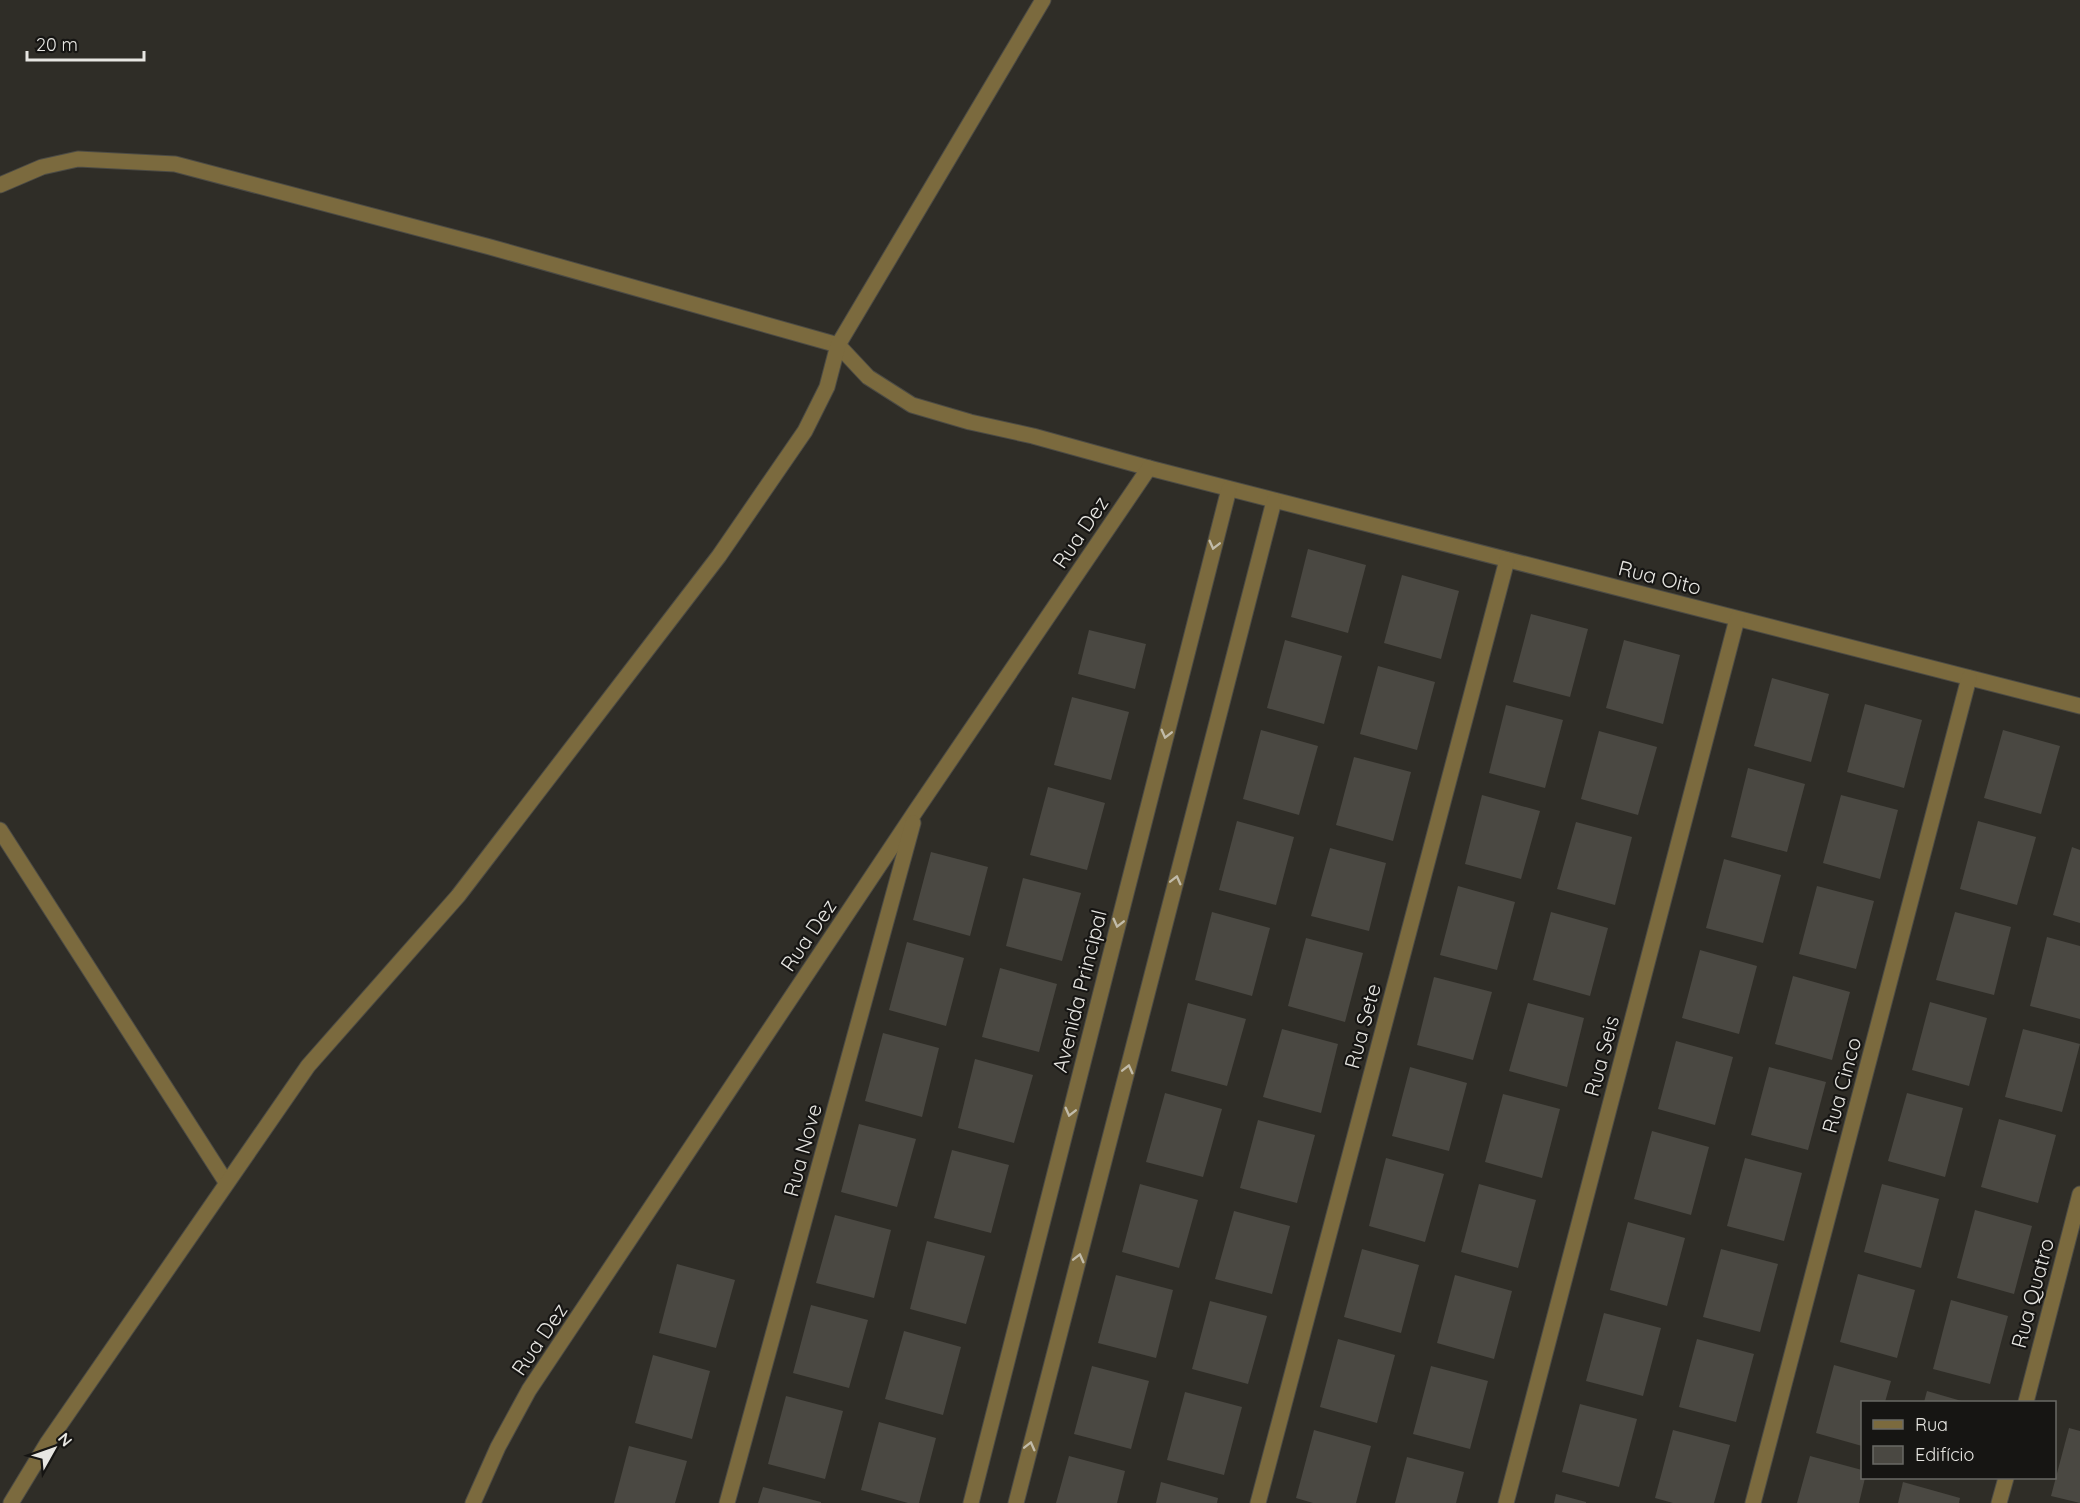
<svg xmlns="http://www.w3.org/2000/svg" width="2080" height="1503" font-family="Quicksand,sans-serif">
	<style>
		.building { fill: #4a4842 }
		.lines { fill: none; stroke-linecap: round; stroke-linejoin: round }
		.minor-casing { stroke: #4c4b45; stroke-width: 17 }
		.minor { stroke: #7b6a3e; stroke-width: 15 }
		.oneway { stroke: #c1bba9 }
		.labels { text-anchor: middle; dominant-baseline: central; stroke-width: 4.5; stroke-linejoin: round; paint-order: stroke }
		.street-label { font-size: 21px; fill: #e7e6e2; stroke: #161513 }
	</style>
	<rect width="100%" height="100%" fill="#2f2d27"/>
	<g class="building">
		<polygon points="1308,549 1366,565 1348,633 1291,617"/>
		<polygon points="1402,575 1459,591 1441,659 1384,643"/>
		<polygon points="1531,614 1588,629 1570,697 1513,682"/>
		<polygon points="1089,630 1146,644 1135,689 1078,674"/>
		<polygon points="1285,640 1342,656 1324,724 1267,708"/>
		<polygon points="1624,640 1680,655 1663,724 1606,708"/>
		<polygon points="1378,666 1435,682 1417,750 1360,734"/>
		<polygon points="1772,678 1829,694 1811,762 1754,746"/>
		<polygon points="1072,697 1129,712 1111,780 1054,765"/>
		<polygon points="1865,704 1922,720 1904,788 1847,772"/>
		<polygon points="1506,705 1563,720 1545,788 1489,773"/>
		<polygon points="1261,730 1318,746 1299,815 1243,799"/>
		<polygon points="2003,730 2060,746 2041,814 1984,798"/>
		<polygon points="1599,731 1657,747 1638,815 1581,799"/>
		<polygon points="1354,757 1411,772 1393,841 1336,825"/>
		<polygon points="1748,768 1805,784 1787,852 1731,837"/>
		<polygon points="1048,787 1105,803 1087,870 1030,855"/>
		<polygon points="1482,795 1540,811 1521,879 1465,864"/>
		<polygon points="1841,795 1898,810 1880,879 1823,863"/>
		<polygon points="1237,821 1294,837 1276,905 1219,890"/>
		<polygon points="1978,821 2036,837 2017,905 1960,889"/>
		<polygon points="1576,822 1632,837 1615,905 1557,889"/>
		<polygon points="2072,847 2080,850 2080,923 2053,915"/>
		<polygon points="1330,848 1386,863 1369,931 1311,916"/>
		<polygon points="931,852 988,867 970,936 913,920"/>
		<polygon points="1724,859 1781,875 1763,943 1706,928"/>
		<polygon points="1023,878 1081,893 1062,961 1006,946"/>
		<polygon points="1458,886 1515,902 1497,970 1440,955"/>
		<polygon points="1817,886 1874,901 1856,969 1799,954"/>
		<polygon points="1212,912 1270,928 1252,996 1195,980"/>
		<polygon points="1551,912 1608,928 1590,996 1533,980"/>
		<polygon points="1955,912 2011,927 1994,995 1936,980"/>
		<polygon points="2047,937 2080,946 2080,1019 2030,1006"/>
		<polygon points="1306,938 1363,953 1345,1022 1288,1006"/>
		<polygon points="907,942 964,958 946,1026 889,1010"/>
		<polygon points="1700,950 1757,966 1739,1034 1682,1018"/>
		<polygon points="1000,968 1057,984 1039,1052 982,1037"/>
		<polygon points="1793,976 1850,992 1832,1060 1775,1044"/>
		<polygon points="1434,977 1492,992 1473,1060 1417,1045"/>
		<polygon points="1930,1002 1987,1018 1969,1086 1912,1070"/>
		<polygon points="1188,1003 1246,1019 1227,1086 1171,1071"/>
		<polygon points="1528,1003 1584,1018 1567,1087 1509,1071"/>
		<polygon points="1282,1029 1338,1044 1321,1113 1263,1097"/>
		<polygon points="2023,1029 2080,1044 2062,1112 2005,1097"/>
		<polygon points="883,1033 939,1048 922,1117 865,1101"/>
		<polygon points="1676,1041 1733,1057 1715,1125 1658,1109"/>
		<polygon points="975,1059 1033,1075 1014,1143 958,1128"/>
		<polygon points="1410,1067 1467,1083 1449,1151 1392,1136"/>
		<polygon points="1769,1067 1826,1082 1808,1150 1751,1135"/>
		<polygon points="1165,1093 1222,1109 1203,1177 1146,1162"/>
		<polygon points="1907,1093 1963,1108 1945,1177 1888,1161"/>
		<polygon points="1503,1094 1560,1109 1542,1178 1485,1162"/>
		<polygon points="1999,1119 2056,1135 2038,1203 1981,1187"/>
		<polygon points="1258,1120 1315,1135 1297,1203 1240,1188"/>
		<polygon points="859,1124 916,1139 897,1207 841,1192"/>
		<polygon points="1652,1131 1709,1147 1691,1215 1634,1199"/>
		<polygon points="952,1150 1009,1165 991,1233 934,1218"/>
		<polygon points="1386,1158 1444,1174 1425,1242 1369,1226"/>
		<polygon points="1745,1158 1802,1173 1784,1241 1727,1226"/>
		<polygon points="1140,1184 1198,1200 1179,1268 1122,1252"/>
		<polygon points="1479,1184 1536,1200 1518,1268 1461,1252"/>
		<polygon points="1882,1184 1939,1199 1921,1268 1864,1252"/>
		<polygon points="1975,1210 2032,1226 2014,1294 1957,1278"/>
		<polygon points="1234,1211 1290,1226 1272,1294 1215,1279"/>
		<polygon points="835,1215 891,1230 874,1298 816,1283"/>
		<polygon points="1628,1222 1685,1238 1667,1306 1610,1290"/>
		<polygon points="927,1241 985,1256 966,1324 910,1309"/>
		<polygon points="1362,1249 1419,1265 1401,1333 1344,1317"/>
		<polygon points="1721,1249 1778,1264 1760,1332 1703,1317"/>
		<polygon points="677,1264 735,1280 716,1348 659,1333"/>
		<polygon points="1858,1274 1915,1290 1897,1358 1840,1342"/>
		<polygon points="1116,1275 1173,1290 1156,1358 1098,1343"/>
		<polygon points="1455,1275 1512,1291 1494,1359 1437,1343"/>
		<polygon points="1951,1300 2008,1316 1990,1384 1933,1369"/>
		<polygon points="1210,1301 1267,1316 1248,1384 1192,1369"/>
		<polygon points="811,1305 868,1320 849,1388 793,1373"/>
		<polygon points="1604,1313 1661,1328 1643,1396 1586,1381"/>
		<polygon points="904,1331 961,1347 943,1415 885,1399"/>
		<polygon points="1338,1339 1395,1355 1377,1423 1320,1407"/>
		<polygon points="1697,1339 1754,1354 1736,1422 1679,1407"/>
		<polygon points="653,1355 710,1371 692,1439 635,1423"/>
		<polygon points="1834,1365 1891,1381 1885,1402 1862,1402 1862,1446 1816,1433"/>
		<polygon points="1092,1366 1149,1381 1131,1449 1074,1434"/>
		<polygon points="1431,1366 1488,1381 1470,1449 1413,1434"/>
		<polygon points="1927,1391 1965,1402 1924,1402"/>
		<polygon points="1185,1392 1242,1407 1224,1475 1167,1460"/>
		<polygon points="786,1396 843,1411 825,1479 768,1464"/>
		<polygon points="1580,1404 1637,1419 1619,1487 1562,1472"/>
		<polygon points="879,1422 936,1438 919,1503 908,1503 861,1490"/>
		<polygon points="2069,1428 2080,1431 2080,1503 2051,1496"/>
		<polygon points="1314,1430 1371,1446 1356,1503 1313,1503 1296,1498"/>
		<polygon points="1673,1430 1730,1445 1714,1503 1673,1503 1655,1498"/>
		<polygon points="629,1446 687,1461 675,1503 614,1503"/>
		<polygon points="1069,1456 1125,1471 1117,1503 1056,1503"/>
		<polygon points="1810,1456 1862,1470 1862,1478 1865,1478 1859,1503 1797,1503"/>
		<polygon points="1407,1457 1464,1472 1456,1503 1395,1503"/>
		<polygon points="1161,1482 1218,1498 1217,1503 1156,1503"/>
		<polygon points="1903,1482 1960,1498 1959,1503 1898,1503"/>
		<polygon points="763,1487 821,1502 821,1503 758,1503"/>
		<polygon points="1556,1494 1586,1502 1586,1503 1554,1503"/>
	</g>
	<g class="lines">
		<g class="minor-casing">
			<g id="minor">
				<polyline points="0,185 42,167 78,159 175,164 490,247 838,345 868,377 912,405 970,422 1033,436 1149,468"/>
				<polyline points="0,830 226,1182"/>
				<polyline points="2026,1402 2080,1194"/>
				<polyline points="11,1503 48,1442 308,1066 458,896 719,556 805,431 827,387 838,345 1043,0"/>
				<polyline points="473,1503 498,1447 529,1390 917,809 1149,468 2080,706"/>
				<polyline points="727,1503 913,823"/>
				<polyline points="971,1503 1229,489"/>
				<polyline points="1016,1503 1274,501"/>
				<polyline points="1258,1503 1507,560"/>
				<polyline points="1506,1503 1737,619"/>
				<polyline points="1753,1503 1969,678"/>
				<polyline points="1999,1503 2006,1478"/>
			</g>
		</g>
		<use href="#minor" class="minor"/>
	</g>
	<defs><path id="oneway-chevron" d="M-2-3.5L2.5 0L-2 3.5" fill="none" stroke-width="1.6" stroke-linecap="round" stroke-linejoin="round" transform="scale(1.5)"/></defs>
	<g class="oneway">
		<use href="#oneway-chevron" transform="translate(1214 545) rotate(104)"/>
		<use href="#oneway-chevron" transform="translate(1166 734) rotate(104)"/>
		<use href="#oneway-chevron" transform="translate(1176 880) rotate(-76)"/>
		<use href="#oneway-chevron" transform="translate(1118 923) rotate(104)"/>
		<use href="#oneway-chevron" transform="translate(1128 1069) rotate(-76)"/>
		<use href="#oneway-chevron" transform="translate(1070 1112) rotate(104)"/>
		<use href="#oneway-chevron" transform="translate(1079 1258) rotate(-76)"/>
		<use href="#oneway-chevron" transform="translate(1030 1446) rotate(-76)"/>
	</g>
	<g class="labels">
		<g class="street-label">
			<text transform="translate(1080 532) rotate(-56)">Rua Dez</text>
			<text transform="translate(1660 577) rotate(14)">Rua Oito</text>
			<text transform="translate(808 935) rotate(-56)">Rua Dez</text>
			<text transform="translate(1079 991) rotate(-76)">Avenida Principal</text>
			<text transform="translate(1362 1026) rotate(-75)">Rua Sete</text>
			<text transform="translate(1601 1056) rotate(-75)">Rua Seis</text>
			<text transform="translate(1841 1085) rotate(-75)">Rua Cinco</text>
			<text transform="translate(802 1150) rotate(-75)">Rua Nove</text>
			<text transform="translate(2032 1293) rotate(-75)">Rua Quatro</text>
			<text transform="translate(539 1339) rotate(-56)">Rua Dez</text>
		</g>
	</g>
	<rect x="1861" y="1401" width="195" height="78" fill="#161513" stroke="#6a6966" stroke-width="1.5"/>
	<rect x="1873" y="1420" width="30" height="9" fill="#7b6a3e" stroke="#6a6966" stroke-width="1.5"/>
	<text x="1915" y="1431" font-size="18" fill="#e7e6e2">Rua</text>
	<rect x="1873" y="1446" width="30" height="18" fill="#4a4842" stroke="#6a6966" stroke-width="1.5"/>
	<text x="1915" y="1461" font-size="18" fill="#e7e6e2">Edifício</text>
	<g transform="translate(54 1449) rotate(50)" stroke="#161513" stroke-width="4.5" paint-order="stroke">
	<path d="M0-4.5L10 22L0 15L-10 22Z" fill="#e7e6e2"/>
	<text y="-9" font-size="16" font-weight="bold" text-anchor="middle" fill="#e7e6e2">N</text>
	</g>
	<path d="M27 51v9h117v-9" fill="none" stroke="#e7e6e2" stroke-width="3"/>
	<text x="36" y="51" font-size="18" fill="#e7e6e2" stroke="#161513" stroke-width="4.5" paint-order="stroke">20 m</text>
</svg>
